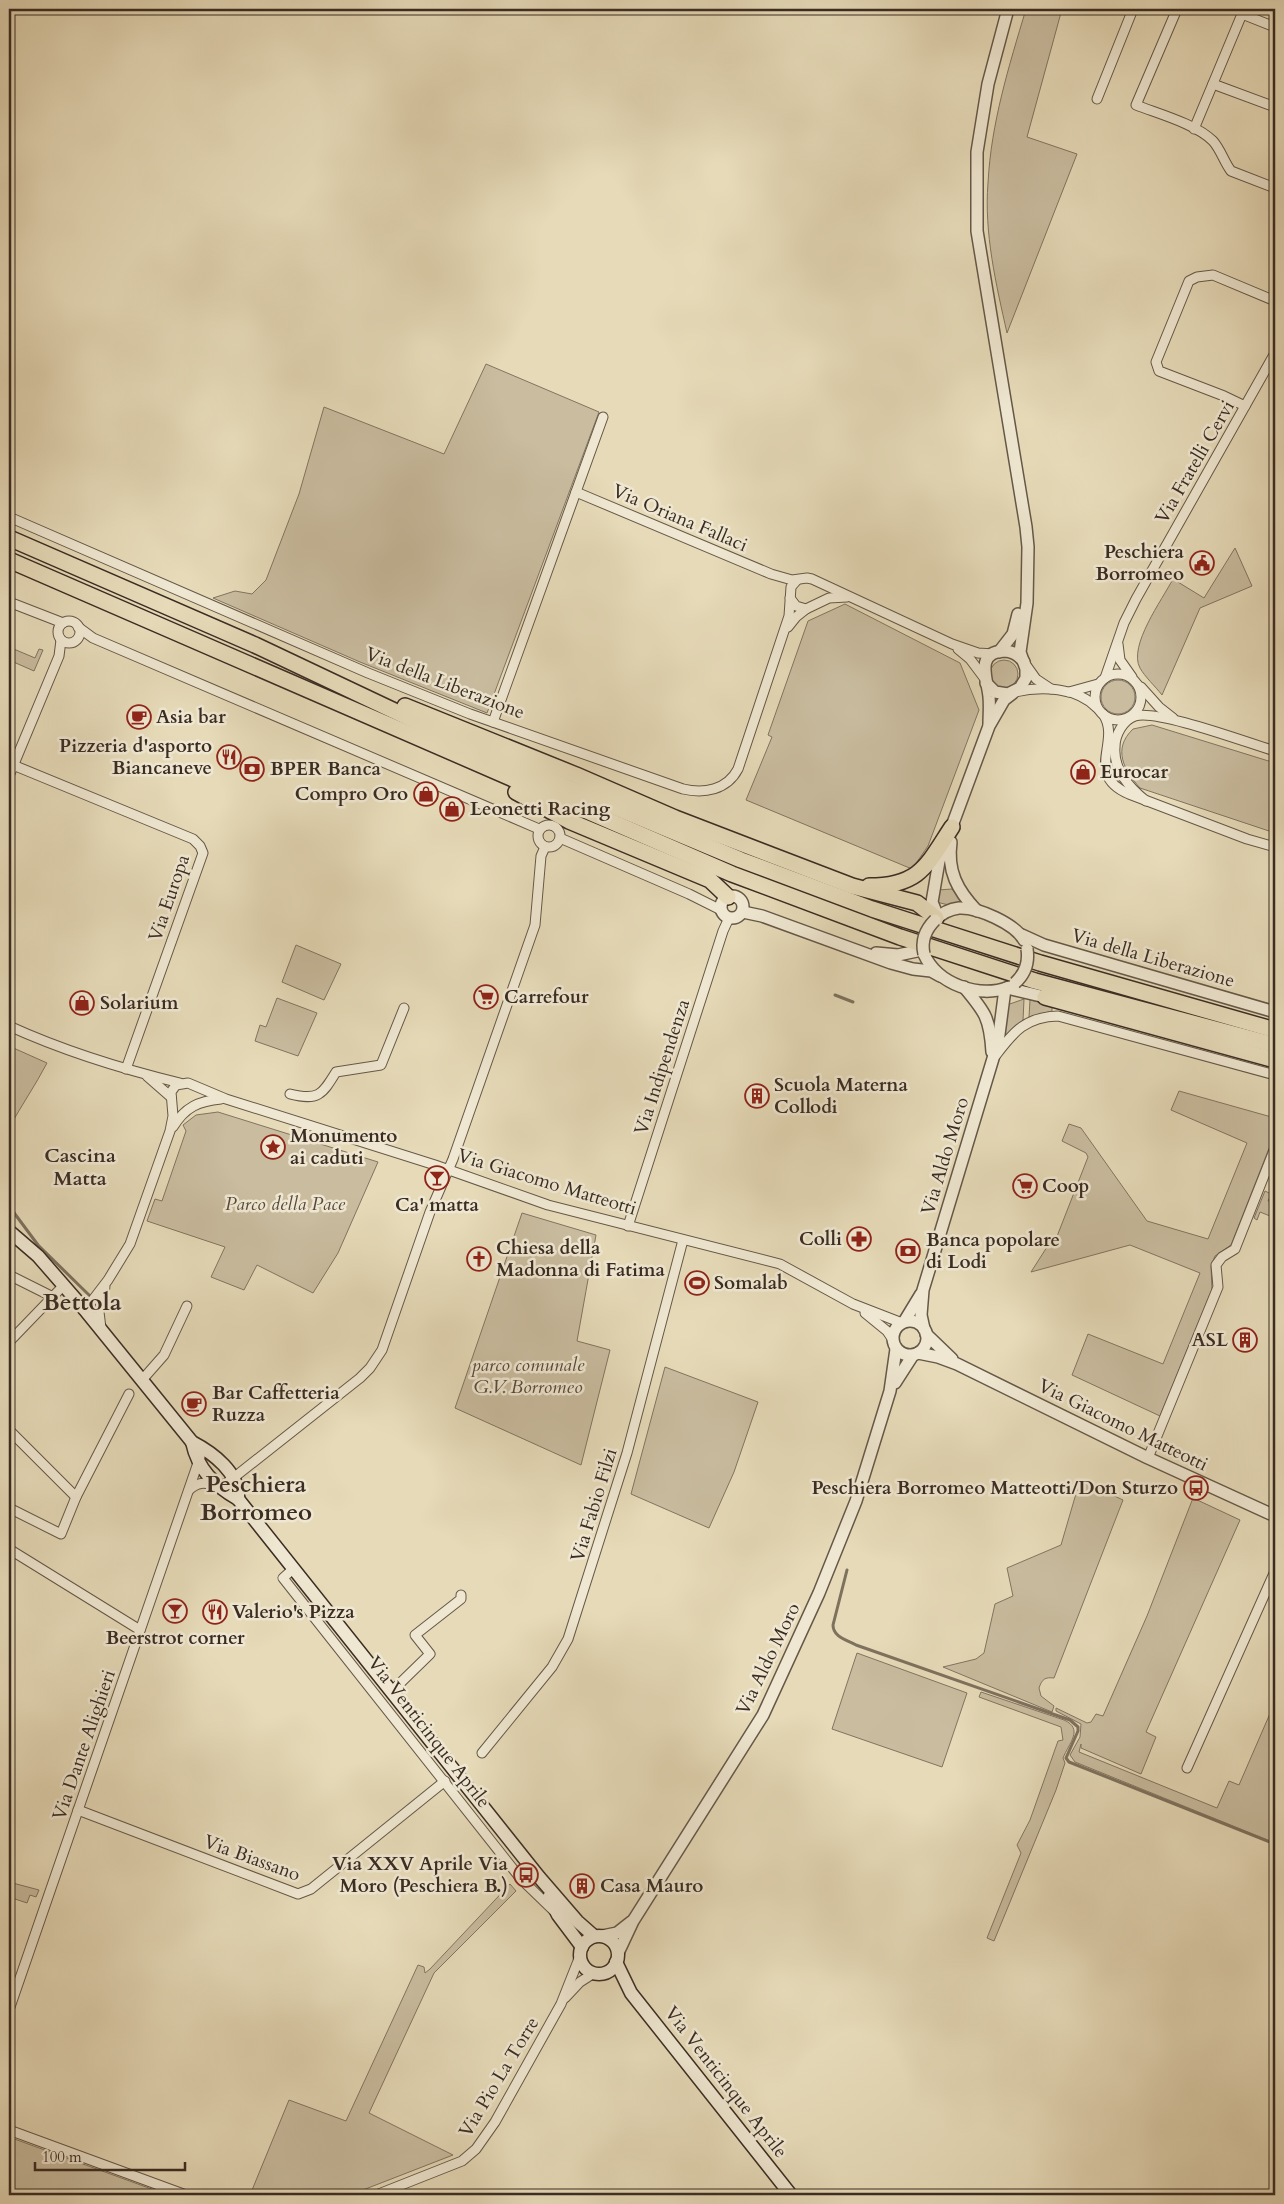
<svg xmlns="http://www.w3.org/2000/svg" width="1284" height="2204" font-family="Cardo,serif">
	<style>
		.green { fill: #c9bc9f; stroke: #827461 }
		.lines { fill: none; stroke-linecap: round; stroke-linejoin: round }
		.stream { stroke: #7e715e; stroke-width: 3 }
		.minor-casing { stroke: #655848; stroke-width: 11 }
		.tertiary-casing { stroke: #655848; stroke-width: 14 }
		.secondary-casing { stroke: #3a2c23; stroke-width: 15 }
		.trunk-casing { stroke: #3a2c23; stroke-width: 18 }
		.minor { stroke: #efe7d1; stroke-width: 9 }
		.tertiary { stroke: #efe7d1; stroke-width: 11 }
		.secondary { stroke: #efe7d1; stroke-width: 12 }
		.trunk { stroke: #e6dab8; stroke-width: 15 }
		.tertiary-bridge-casing { stroke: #655848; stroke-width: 14; stroke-linecap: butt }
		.tertiary-bridge { stroke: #efe7d1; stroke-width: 11 }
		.labels { text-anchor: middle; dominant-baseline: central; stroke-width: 5; stroke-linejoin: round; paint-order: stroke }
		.street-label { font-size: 19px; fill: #3a2c23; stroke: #efe7d1 }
		.poi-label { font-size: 19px; font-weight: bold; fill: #3a2c23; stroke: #efe7d1; text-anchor: start }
		.park-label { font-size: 19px; font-style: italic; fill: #57493c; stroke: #efe7d1 }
		.neighbourhood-label { font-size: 20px; font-weight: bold; fill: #3a2c23; stroke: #efe7d1 }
		.district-label { font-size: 24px; font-weight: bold; fill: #3a2c23; stroke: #efe7d1 }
	</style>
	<rect width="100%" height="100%" fill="#e6dab8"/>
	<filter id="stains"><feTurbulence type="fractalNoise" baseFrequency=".004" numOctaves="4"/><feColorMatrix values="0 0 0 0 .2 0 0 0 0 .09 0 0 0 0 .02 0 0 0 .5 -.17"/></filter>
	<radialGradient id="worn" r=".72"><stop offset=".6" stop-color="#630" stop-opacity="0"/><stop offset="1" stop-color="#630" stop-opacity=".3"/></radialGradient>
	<g class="green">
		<path d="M1026,9H1062L1027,137L1077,154L1007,333C996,284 984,233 988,183C991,123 1009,66 1026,9Z"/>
		<polygon points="486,364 599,412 487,713 360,662 213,598 235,591 252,594 266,580 299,494 324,407 444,454"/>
		<path d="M1235,548L1252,586L1200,608L1162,695C1155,686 1145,677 1140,668C1128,646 1162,600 1173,579L1204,598Z"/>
		<polygon points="845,604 960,663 979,710 928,846 912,869 746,800 772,737 768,735 808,621"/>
		<polygon points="9,647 35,658 39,649 43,650 34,671 9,660"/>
		<circle cx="1004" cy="674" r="14"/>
		<circle cx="1118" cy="697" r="17"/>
		<path d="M1152,725L1275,763V833L1140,788C1124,770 1112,749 1133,729Z"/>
		<polygon points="952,889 966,904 949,905 936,902 938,890"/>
		<polygon points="296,945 341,964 324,1000 282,982"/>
		<polygon points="277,998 317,1013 298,1056 255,1041 260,1025 266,1027"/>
		<polygon points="1024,999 1023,1021 1005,1037 1007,1005"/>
		<polygon points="1030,1000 1046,1003 1052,1007 1052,1011 1029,1017"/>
		<path d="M9,1046L47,1063C35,1086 21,1106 9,1128Z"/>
		<polygon points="1179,1091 1275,1118 1275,1133 1231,1245 1215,1256 1211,1266 1212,1290 1160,1416 1072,1375 1088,1334 1163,1364 1200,1273 1130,1245 1031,1272 1047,1247 1054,1244 1088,1157 1086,1153 1062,1141 1069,1124 1081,1128 1147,1221 1208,1239 1247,1143 1171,1110"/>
		<polygon points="218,1112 378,1162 338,1253 313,1293 257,1265 244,1290 211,1277 225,1247 147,1221 155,1199 162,1201 186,1131 183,1125 196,1115"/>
		<polygon points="1265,1191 1271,1194 1268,1201 1275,1204 1275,1218 1260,1212 1257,1220 1254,1218"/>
		<polygon points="522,1213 596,1235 577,1341 610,1350 581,1465 455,1408"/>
		<polygon points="665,1367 758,1402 734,1472 709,1528 631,1494"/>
		<path d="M1080,1480L1123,1500L1054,1678C1045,1677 1042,1679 1039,1688L1041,1696L1054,1706L1052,1712L943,1667L976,1659L984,1653L995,1604L1013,1596L1007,1568L1061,1545Z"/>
		<polygon points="1193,1498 1240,1520 1146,1732 1156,1737 1141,1774 1081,1748 1081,1744 1079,1752 1217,1808 1229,1781 1239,1785 1275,1702 1275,1843 1075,1762 1070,1755 1080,1737 1081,1724 1056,1711 1056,1708 1087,1723 1091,1722 1096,1714 1103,1716 1147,1616"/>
		<polygon points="857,1653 967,1693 942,1767 832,1729"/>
		<path d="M981,1692L1064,1720C1084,1729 1069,1743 1063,1758L1065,1763L1056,1790L994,1941L987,1938L1021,1853L1017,1845L1030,1820L1058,1741L1063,1740L1061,1727L979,1697Z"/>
		<polygon points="9,1882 39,1890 36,1897 30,1895 27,1903 9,1897"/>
		<polygon points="510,1884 516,1891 434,1973 369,2113 453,2155 350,2195 250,2195 289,2100 346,2121 418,1965 424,1967 425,1973 430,1969"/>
		<polygon points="9,2137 157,2191 158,2195 9,2195"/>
	</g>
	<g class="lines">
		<g class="stream">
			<polyline points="835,995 853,1002"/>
			<polyline points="9,1206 38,1245 90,1296"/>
			<path d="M847,1570L833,1625C833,1637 847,1640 856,1645L1070,1720L1078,1727V1731L1066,1758L1069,1762L1275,1844"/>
		</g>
		<g class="minor-casing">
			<g id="minor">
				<path d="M1177,9L1136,105C1159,114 1196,124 1213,141C1221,150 1224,162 1231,171L1275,188"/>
				<polyline points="1213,84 1275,107"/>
				<polyline points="1097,99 1133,9"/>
				<polyline points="1194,129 1242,14 1275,27"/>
				<polyline points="1245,406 1224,396 1159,371 1156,362 1189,281 1197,277 1213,275 1275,301"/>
				<polyline points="576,492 771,574 792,580 807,578 812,579 952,644 978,653 994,654"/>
				<path d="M9,517L368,673L470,714L683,789C704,794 727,790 738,769L789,616L791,587L797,580"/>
				<polyline points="790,598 796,606 806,609 829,598 847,597"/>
				<polyline points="9,602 63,623"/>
				<circle cx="69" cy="632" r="11"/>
				<polyline points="78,627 93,638 539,829"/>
				<polyline points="788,627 796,617 806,609"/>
				<polyline points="1118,644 1120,660 1132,677"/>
				<polyline points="958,649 970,659 985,679"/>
				<polyline points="1026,665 1036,679 1051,689"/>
				<circle cx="1118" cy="697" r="23"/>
				<polyline points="1105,678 1124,623 1136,599 1275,353"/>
				<polyline points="1141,687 1159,707 1173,718"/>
				<path d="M1015,692C1041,686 1077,687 1097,708"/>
				<polyline points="1069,692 1098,684"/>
				<path d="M1103,714C1122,742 1083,774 1129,794L1247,839L1275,847"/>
				<polyline points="493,722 603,417"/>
				<polyline points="13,765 193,839 200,846 203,853 126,1069"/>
				<polyline points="9,776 59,656 61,640"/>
				<path d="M1146,801C1129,787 1113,770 1115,747C1115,735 1123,720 1135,716C1157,709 1248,743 1275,751"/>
				<circle cx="549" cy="836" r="11"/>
				<polyline points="560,838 689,894 721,910"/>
				<path d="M9,1026C64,1051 122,1069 180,1083"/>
				<path d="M996,1055C1014,1031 1026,1017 1058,1016L1275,1075"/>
				<polyline points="147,1076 171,1097"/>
				<path d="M290,1094C318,1101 322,1095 336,1072L381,1065L404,1008"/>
				<path d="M173,1127C185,1107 199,1101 221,1099"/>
				<polyline points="628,1226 723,931 729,918"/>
				<polyline points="9,1275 53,1297"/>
				<polyline points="85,1310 108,1280 130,1244 170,1131 173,1116 171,1092 176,1085 188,1083 226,1099 435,1165 548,1205 780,1264 853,1304 902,1323"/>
				<polyline points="865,1313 887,1331 893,1340"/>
				<polyline points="101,1328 99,1312 105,1287"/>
				<polyline points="9,1342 64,1285"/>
				<polyline points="142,1380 164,1355 187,1306"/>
				<polyline points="9,1430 76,1497"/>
				<polyline points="1148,1458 1218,1287 1216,1265 1222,1257 1235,1249 1275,1148"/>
				<path d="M189,1490C205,1475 213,1491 227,1483L360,1378L370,1368L382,1350L430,1212L453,1159L535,925L541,856L545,847"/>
				<polyline points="9,1508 61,1534 76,1497 129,1394"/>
				<polyline points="9,1549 140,1630"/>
				<polyline points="293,1569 283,1578 521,1879 553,1910"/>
				<polyline points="391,1692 430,1654 415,1635 461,1599 461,1595"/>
				<polyline points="482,1753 552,1667 568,1639 627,1453 683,1240"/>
				<polyline points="1187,1768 1275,1571"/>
				<polyline points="78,1810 298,1894 311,1889 445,1781"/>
				<polyline points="565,1998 580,1982 594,1973"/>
				<polyline points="9,2010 200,1457"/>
				<polyline points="9,2130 186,2195"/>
				<polyline points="376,2195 462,2161 476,2149 495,2122 561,2004 580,1956"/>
			</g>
		</g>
		<g class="tertiary-casing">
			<g id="tertiary">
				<polyline points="999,652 1013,634 1018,614"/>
				<polyline points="986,683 995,692 1008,694 1020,688 1026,678 1026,669 1020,652 1027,603 1028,547 1026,527 977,231 977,152 988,84 1008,9"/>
				<path d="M989,724C989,715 990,706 989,697C988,681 974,652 1004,651C1013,651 1019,655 1024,662"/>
				<path d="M951,842C947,871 957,890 977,911"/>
				<circle cx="732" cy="907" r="11"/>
				<polyline points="743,912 762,916 891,963 913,969 931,971 940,976"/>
				<polyline points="938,917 932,902 939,861 989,726 1004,700 1013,693"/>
				<path d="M935,920C942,913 950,909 959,908C978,907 1015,924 1024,940"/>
				<polyline points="1022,935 1044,945 1275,1012"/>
				<polyline points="876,953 898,955 917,951"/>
				<path d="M924,954C937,984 979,999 1009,987"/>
				<path d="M964,987C985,1012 990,1018 992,1052"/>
				<polyline points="1007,988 1045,997"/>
				<circle cx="910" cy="1338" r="17"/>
				<polyline points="904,1322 921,1294"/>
				<polyline points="924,1329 921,1315 923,1290 998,1042 1005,989"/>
				<polyline points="926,1334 952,1359"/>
				<polyline points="918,1353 938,1357 957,1364 1148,1458 1275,1516"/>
				<polyline points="895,1383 913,1355"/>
				<polyline points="602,1936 617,1933 631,1922"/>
				<polyline points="618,1953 633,1921 763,1715 819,1593 856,1501 890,1391 896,1349"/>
			</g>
		</g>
		<g class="secondary-casing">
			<g id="secondary">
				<path d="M9,1231L38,1256L85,1310L192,1442C213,1453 240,1473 238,1499"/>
				<path d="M192,1442C198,1470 214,1485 238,1499L539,1877L577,1921L594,1936"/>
				<polyline points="549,1897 558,1915 582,1947"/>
				<circle cx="599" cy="1955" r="19"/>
				<polyline points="616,1962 631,1993 791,2195"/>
			</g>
		</g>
		<g class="trunk-casing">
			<g id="trunk">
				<polyline points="9,538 255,645 462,743 741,860 872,909 1040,963 1275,1030"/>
				<polyline points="9,560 732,874 900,937 1035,981 1275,1045"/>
				<polyline points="405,706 576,775 675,818 852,886 917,903 936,918"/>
				<polyline points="516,792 569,821 710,880 728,897"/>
				<path d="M869,886C920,886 927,865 952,827"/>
				<polyline points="1045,997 1275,1060"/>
			</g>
		</g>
		<use href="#minor" class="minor"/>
		<use href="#tertiary" class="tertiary"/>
		<use href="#secondary" class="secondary"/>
		<use href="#trunk" class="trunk"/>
		<g class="tertiary-bridge-casing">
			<g id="tertiary-bridge">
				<path d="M924,954C921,941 926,929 935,920"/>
				<path d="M1015,983C1025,974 1029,962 1027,949"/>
			</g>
		</g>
		<use href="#tertiary-bridge" class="tertiary-bridge"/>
	</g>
	<defs>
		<g id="civic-ring" transform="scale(1.25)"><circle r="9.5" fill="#efe7d1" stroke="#8f2418" stroke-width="1.5"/><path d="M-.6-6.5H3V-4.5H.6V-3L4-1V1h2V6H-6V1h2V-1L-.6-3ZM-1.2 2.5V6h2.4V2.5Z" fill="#8f2418"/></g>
		<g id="cafe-ring" transform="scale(1.25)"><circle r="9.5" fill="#efe7d1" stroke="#8f2418" stroke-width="1.5"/><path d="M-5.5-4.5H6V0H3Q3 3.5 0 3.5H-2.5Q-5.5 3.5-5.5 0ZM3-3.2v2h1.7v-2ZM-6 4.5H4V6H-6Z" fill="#8f2418"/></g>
		<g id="restaurant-ring" transform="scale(1.25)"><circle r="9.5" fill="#efe7d1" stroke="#8f2418" stroke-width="1.5"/><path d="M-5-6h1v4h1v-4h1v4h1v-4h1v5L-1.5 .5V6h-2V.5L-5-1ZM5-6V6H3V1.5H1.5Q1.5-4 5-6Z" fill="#8f2418"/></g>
		<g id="bank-ring" transform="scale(1.25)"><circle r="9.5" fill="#efe7d1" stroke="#8f2418" stroke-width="1.5"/><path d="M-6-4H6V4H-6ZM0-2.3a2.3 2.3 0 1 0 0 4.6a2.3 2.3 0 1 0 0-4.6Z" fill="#8f2418"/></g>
		<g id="shop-ring" transform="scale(1.25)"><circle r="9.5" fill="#efe7d1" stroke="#8f2418" stroke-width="1.5"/><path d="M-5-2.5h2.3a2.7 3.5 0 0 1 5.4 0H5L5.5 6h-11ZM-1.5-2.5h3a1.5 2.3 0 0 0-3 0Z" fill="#8f2418"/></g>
		<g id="supermarket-ring" transform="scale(1.25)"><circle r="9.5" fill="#efe7d1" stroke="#8f2418" stroke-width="1.5"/><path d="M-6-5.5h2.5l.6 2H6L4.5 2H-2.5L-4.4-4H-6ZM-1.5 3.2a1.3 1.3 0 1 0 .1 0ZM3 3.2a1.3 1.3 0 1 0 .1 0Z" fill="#8f2418"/></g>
		<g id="building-ring" transform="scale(1.25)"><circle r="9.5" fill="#efe7d1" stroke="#8f2418" stroke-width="1.5"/><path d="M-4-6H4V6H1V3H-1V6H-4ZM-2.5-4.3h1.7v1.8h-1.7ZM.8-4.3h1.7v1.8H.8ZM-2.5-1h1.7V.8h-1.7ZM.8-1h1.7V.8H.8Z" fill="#8f2418"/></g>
		<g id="sight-ring" transform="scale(1.25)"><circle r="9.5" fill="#efe7d1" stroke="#8f2418" stroke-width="1.5"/><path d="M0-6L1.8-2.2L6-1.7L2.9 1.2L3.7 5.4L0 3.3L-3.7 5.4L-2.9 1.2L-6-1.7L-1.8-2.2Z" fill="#8f2418"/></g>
		<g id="bar-ring" transform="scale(1.25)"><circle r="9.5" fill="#efe7d1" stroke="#8f2418" stroke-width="1.5"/><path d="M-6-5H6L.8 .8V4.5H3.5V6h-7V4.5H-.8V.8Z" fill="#8f2418"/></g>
		<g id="pharmacy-ring" transform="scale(1.25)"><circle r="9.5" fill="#efe7d1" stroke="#8f2418" stroke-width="1.5"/><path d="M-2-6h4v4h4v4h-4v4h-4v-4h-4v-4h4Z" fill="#8f2418"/></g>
		<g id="church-ring" transform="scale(1.25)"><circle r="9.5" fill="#efe7d1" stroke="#8f2418" stroke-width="1.5"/><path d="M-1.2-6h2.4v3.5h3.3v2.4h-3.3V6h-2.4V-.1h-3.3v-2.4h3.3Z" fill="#8f2418"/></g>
		<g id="stadium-ring" transform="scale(1.25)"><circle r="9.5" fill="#efe7d1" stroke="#8f2418" stroke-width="1.5"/><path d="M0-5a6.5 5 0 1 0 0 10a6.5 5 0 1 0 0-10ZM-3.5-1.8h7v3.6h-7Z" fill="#8f2418"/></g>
		<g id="bus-ring" transform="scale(1.25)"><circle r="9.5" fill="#efe7d1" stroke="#8f2418" stroke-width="1.5"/><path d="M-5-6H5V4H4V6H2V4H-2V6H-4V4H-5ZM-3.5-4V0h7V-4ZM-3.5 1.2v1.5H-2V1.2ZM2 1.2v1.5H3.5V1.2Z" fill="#8f2418"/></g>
	</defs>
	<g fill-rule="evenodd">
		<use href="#civic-ring" x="1202" y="563"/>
		<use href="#cafe-ring" x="139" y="717"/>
		<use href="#restaurant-ring" x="229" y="757"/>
		<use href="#bank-ring" x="252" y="769"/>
		<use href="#shop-ring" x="1083" y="772"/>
		<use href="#shop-ring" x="426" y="794"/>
		<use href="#shop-ring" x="452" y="809"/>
		<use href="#supermarket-ring" x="486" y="997"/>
		<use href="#shop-ring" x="82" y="1003"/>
		<use href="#building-ring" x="757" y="1096"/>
		<use href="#sight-ring" x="273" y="1147"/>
		<use href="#bar-ring" x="437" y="1178"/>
		<use href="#supermarket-ring" x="1025" y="1186"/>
		<use href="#pharmacy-ring" x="859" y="1239"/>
		<use href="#bank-ring" x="908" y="1251"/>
		<use href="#church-ring" x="479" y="1259"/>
		<use href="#stadium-ring" x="697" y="1283"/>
		<use href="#building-ring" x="1245" y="1340"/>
		<use href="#cafe-ring" x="194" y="1404"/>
		<use href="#bus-ring" x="1196" y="1488"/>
		<use href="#bar-ring" x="175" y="1611"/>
		<use href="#restaurant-ring" x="215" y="1612"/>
		<use href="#bus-ring" x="526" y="1875"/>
		<use href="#building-ring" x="582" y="1886"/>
	</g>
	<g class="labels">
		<g class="street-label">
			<text transform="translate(1195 462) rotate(-60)">Via Fratelli Cervi</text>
			<text transform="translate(680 518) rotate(23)">Via Oriana Fallaci</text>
			<text transform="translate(445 683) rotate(21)">Via della Liberazione</text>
			<text transform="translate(169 898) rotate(-71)">Via Europa</text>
			<text transform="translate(1153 958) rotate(16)">Via della Liberazione</text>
			<text transform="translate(662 1067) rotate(-72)">Via Indipendenza</text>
			<text transform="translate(945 1156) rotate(-73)">Via Aldo Moro</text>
			<text transform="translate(547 1182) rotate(17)">Via Giacomo Matteotti</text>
			<text transform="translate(1123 1425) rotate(26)">Via Giacomo Matteotti</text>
			<text transform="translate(594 1505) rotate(-73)">Via Fabio Filzi</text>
			<text transform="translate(768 1659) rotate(-64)">Via Aldo Moro</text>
			<text transform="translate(429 1732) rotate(52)">Via Venticinque Aprile</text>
			<text transform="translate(84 1745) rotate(-71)">Via Dante Alighieri</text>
			<text transform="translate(252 1858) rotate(20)">Via Biassano</text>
			<text transform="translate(499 2077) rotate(-59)">Via Pio La Torre</text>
			<text transform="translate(726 2082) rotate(52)">Via Venticinque Aprile</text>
		</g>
		<g class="poi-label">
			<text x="1184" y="552" text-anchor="end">Peschiera<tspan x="1184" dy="22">Borromeo</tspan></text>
			<text x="156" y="717">Asia bar</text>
			<text x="212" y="746" text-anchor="end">Pizzeria d'asporto<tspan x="212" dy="22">Biancaneve</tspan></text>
			<text x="270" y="769">BPER Banca</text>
			<text x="1100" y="772">Eurocar</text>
			<text x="408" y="794" text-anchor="end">Compro Oro</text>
			<text x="470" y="809">Leonetti Racing</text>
			<text x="504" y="997">Carrefour</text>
			<text x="100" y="1003">Solarium</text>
			<text x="774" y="1085">Scuola Materna<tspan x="774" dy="22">Collodi</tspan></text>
			<text x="290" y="1136">Monumento<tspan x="290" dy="22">ai caduti</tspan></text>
			<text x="1042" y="1186">Coop</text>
			<text x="437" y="1205" text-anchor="middle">Ca' matta</text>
			<text x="842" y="1239" text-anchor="end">Colli</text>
			<text x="926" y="1240">Banca popolare<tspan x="926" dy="22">di Lodi</tspan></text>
			<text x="496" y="1248">Chiesa della<tspan x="496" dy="22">Madonna di Fatima</tspan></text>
			<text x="714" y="1283">Somalab</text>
			<text x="1228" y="1340" text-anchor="end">ASL</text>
			<text x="212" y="1393">Bar Caffetteria<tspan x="212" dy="22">Ruzza</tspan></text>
			<text x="1178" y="1488" text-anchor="end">Peschiera Borromeo Matteotti/Don Sturzo</text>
			<text x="232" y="1612">Valerio's Pizza</text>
			<text x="175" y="1638" text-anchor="middle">Beerstrot corner</text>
			<text x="508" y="1864" text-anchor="end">Via XXV Aprile Via<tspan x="508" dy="22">Moro (Peschiera B.)</tspan></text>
			<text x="600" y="1886">Casa Mauro</text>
		</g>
		<g class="park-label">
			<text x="285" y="1204">Parco della Pace</text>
			<text x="528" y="1365">parco comunale<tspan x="528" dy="22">G.V. Borromeo</tspan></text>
		</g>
		<g class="neighbourhood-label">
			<text x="80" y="1155">Cascina<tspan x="80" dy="23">Matta</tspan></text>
		</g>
		<g class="district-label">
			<text x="82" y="1302">Bettola</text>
			<text x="256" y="1484">Peschiera<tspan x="256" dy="28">Borromeo</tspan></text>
		</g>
	</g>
	<rect width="1284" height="2204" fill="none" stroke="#e6dab8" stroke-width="30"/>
	<rect x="10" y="10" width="1264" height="2184" fill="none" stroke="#3a2c23" stroke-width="2.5"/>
	<rect x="15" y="15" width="1254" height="2174" fill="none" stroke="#3a2c23"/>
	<path d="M35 2162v8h150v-8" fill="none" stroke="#3a2c23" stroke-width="2.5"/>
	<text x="42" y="2162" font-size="15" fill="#3a2c23" stroke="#efe7d1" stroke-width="4" paint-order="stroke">100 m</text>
	<rect width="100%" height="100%" filter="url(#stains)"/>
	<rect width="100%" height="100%" fill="url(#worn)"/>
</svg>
